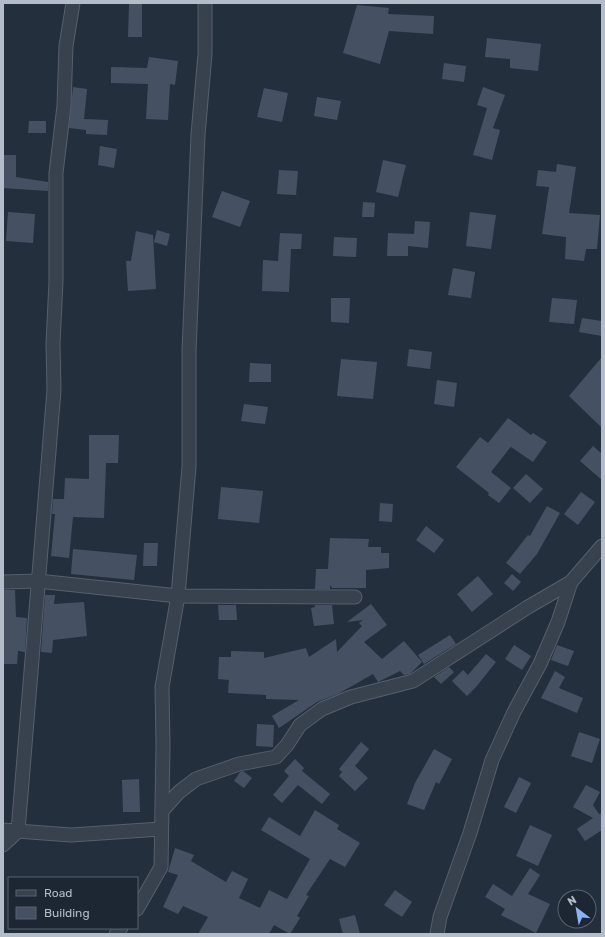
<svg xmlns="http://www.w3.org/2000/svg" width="605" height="937" font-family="Rubik,sans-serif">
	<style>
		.building { fill: #455162 }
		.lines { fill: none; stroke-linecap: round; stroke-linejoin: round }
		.minor-casing { stroke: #565f6c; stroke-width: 15 }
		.minor { stroke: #38414e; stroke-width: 13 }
	</style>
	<rect width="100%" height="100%" fill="#242f3e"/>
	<g class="building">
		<polygon points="142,3 142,37 128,37 129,4"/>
		<polygon points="357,5 389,8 388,14 434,16 433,34 389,31 380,64 343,53"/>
		<polygon points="487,38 541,44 538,71 510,68 510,59 485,57"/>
		<polygon points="149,57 178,61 175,85 170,84 168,120 146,119 148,84 111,83 111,67 147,68"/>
		<polygon points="444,63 466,66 464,82 442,79"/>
		<polygon points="73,87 87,89 84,119 108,120 107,135 86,134 86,130 69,128"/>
		<polygon points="483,87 505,95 493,128 500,130 492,160 473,155 487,108 477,105"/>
		<polygon points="264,88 288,93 282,122 257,117"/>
		<polygon points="317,97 341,101 337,120 314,116"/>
		<polygon points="29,121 46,121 46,133 28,133"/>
		<polygon points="100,146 117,149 114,168 98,165"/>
		<polygon points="3,155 16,155 16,177 48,182 48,191 3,188"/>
		<polygon points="383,160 406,165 398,197 376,192"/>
		<polygon points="557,164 576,167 569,213 600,215 597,249 586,249 584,261 565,259 566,237 542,234 549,187 536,186 538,170 556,172"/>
		<polygon points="279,170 298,171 296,195 277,194"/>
		<polygon points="222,191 250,201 240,227 212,217"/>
		<polygon points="363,202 375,203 374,217 362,217"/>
		<polygon points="8,212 35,214 33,243 6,241"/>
		<polygon points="470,212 496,215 491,249 466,246"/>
		<polygon points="415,221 430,222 428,248 408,246 408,256 387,256 388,233 414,234"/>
		<polygon points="157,230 170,234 167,246 154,242"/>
		<polygon points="136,231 153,235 156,289 128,291 126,261 131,261"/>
		<polygon points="280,233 302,234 301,249 291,249 289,292 262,291 263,260 278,261"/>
		<polygon points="334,237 357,238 356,257 333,256"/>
		<polygon points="453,268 475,272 471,298 448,295"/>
		<polygon points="331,298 350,298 349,323 331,322"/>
		<polygon points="552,298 577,300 574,324 549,322"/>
		<polygon points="582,318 602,321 602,336 579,332"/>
		<polygon points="409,349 432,352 430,369 407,366"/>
		<polygon points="602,357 602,428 569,396"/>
		<polygon points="341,359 377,362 373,399 337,396"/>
		<polygon points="250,363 271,364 271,382 249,382"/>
		<polygon points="437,380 457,383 454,407 434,404"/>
		<polygon points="244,404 268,407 265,424 241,421"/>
		<polygon points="508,418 531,435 533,433 547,442 533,462 511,447 509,449 491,472 511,488 499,503 488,495 489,493 456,467 480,437 488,443"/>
		<polygon points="89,435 119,435 118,463 106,463 104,518 73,517 69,558 51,556 55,514 52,514 53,499 64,499 65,478 89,479"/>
		<polygon points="593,446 602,454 602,480 580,461"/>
		<polygon points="526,474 543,489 530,503 513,488"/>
		<polygon points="221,487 263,491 259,523 218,519"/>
		<polygon points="581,492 595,502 578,525 564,514"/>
		<polygon points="380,503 393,504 392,522 379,521"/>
		<polygon points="547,506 560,513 537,554 520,574 506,563 528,535 530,536"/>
		<polygon points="426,526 444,540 434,553 416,540"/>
		<polygon points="330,538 369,539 368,547 381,547 381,553 389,553 389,568 366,570 366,588 332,588 330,585 330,589 315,589 316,569 328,569"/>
		<polygon points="144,543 158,543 157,566 143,566"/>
		<polygon points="73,549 137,555 134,580 71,574"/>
		<polygon points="512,574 521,582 513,591 504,583"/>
		<polygon points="478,576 493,594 472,612 457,594"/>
		<polygon points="3,590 15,590 16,617 27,618 25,652 18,651 17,664 3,664"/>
		<polygon points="45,595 55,595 54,604 84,602 87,636 53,640 52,653 41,652"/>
		<polygon points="371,604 387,625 364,642 382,659 404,641 422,662 410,674 404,675 400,671 378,682 373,674 338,694 317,702 279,728 272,716 299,700 266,699 266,695 228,693 229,680 218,679 219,657 231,657 231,651 264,652 264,658 306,648 309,657 336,639 337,652 362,626 359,623 363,620 347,622"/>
		<polygon points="218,605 236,605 237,620 219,620"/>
		<polygon points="315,605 332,605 334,624 314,626 311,608 315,607"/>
		<polygon points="450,635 456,644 424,664 418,655"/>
		<polygon points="514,645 531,656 522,670 505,659"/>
		<polygon points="557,645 574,651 568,666 551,660"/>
		<polygon points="486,654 496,662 476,687 467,696 452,681 463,670 468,675"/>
		<polygon points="449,667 454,672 441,684 434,677"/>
		<polygon points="555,671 565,677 559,688 583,698 577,713 541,698"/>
		<polygon points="257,724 274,725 273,747 256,746"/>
		<polygon points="579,732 600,739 592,763 571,756"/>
		<polygon points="361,742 369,749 355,766 368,778 355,791 339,776 342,772 339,769"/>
		<polygon points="434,749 452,759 439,784 436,782 424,810 407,804 415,783"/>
		<polygon points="295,759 304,768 302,771 330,794 322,804 298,785 282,803 273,795 289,776 284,771"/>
		<polygon points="243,771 252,778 244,788 234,781 240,772"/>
		<polygon points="519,777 531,783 516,813 504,807"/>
		<polygon points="139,779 140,812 123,812 122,780"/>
		<polygon points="586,785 600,792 593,805 599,814 602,813 602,830 585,841 577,829 593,818 573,807"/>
		<polygon points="315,810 339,825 337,829 360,843 345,867 330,859 306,895 309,896 297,916 300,918 290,934 274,925 269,934 198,934 208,917 183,906 178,914 163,907 178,875 168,872 175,848 194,855 191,861 226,882 232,871 248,879 239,898 260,908 269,890 287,899 310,859 261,830 269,817 300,836"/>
		<polygon points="530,825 552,835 538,866 516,856"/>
		<polygon points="530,868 540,875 528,894 550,904 536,933 501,915 505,909 485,897 493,884 512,896"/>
		<polygon points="395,890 412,902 402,917 384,905"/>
		<polygon points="355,915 360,934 343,934 339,919"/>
	</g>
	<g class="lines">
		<g class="minor-casing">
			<g id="minor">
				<polyline points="3,582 38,581 178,596 355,597"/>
				<polyline points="162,811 179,792 196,779 239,764 276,757 287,745 300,725 322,709 351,697 413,681 528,607 571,582 602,546"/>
				<polyline points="3,830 71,835 161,829"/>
				<polyline points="3,845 18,831 54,390 53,344 56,281 56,173 64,106 66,46 73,3"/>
				<polyline points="137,909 161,867 163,746 162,687 178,596 189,467 189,351 198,135 205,54 205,3"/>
				<polyline points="116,934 121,928"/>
				<polyline points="437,934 440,917 470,833 492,760 514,712 540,664 558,622 571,582"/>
			</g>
		</g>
		<use href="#minor" class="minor"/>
	</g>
	<rect width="605" height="937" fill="none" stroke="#b4bcc9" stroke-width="8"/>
	<rect x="8" y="877" width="130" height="52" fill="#1d2633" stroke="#59626f"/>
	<rect x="16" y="890" width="20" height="6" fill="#38414e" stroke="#59626f"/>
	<text x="44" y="897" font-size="12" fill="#b4bcc9">Road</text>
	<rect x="16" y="907" width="20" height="12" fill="#455162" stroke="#59626f"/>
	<text x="44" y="917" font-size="12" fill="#b4bcc9">Building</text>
	<g transform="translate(577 909) rotate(329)"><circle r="19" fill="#1d2633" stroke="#59626f"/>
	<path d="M0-3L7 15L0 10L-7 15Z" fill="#8ab4f8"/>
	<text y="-6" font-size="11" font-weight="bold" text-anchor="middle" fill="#b4bcc9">N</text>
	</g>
</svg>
